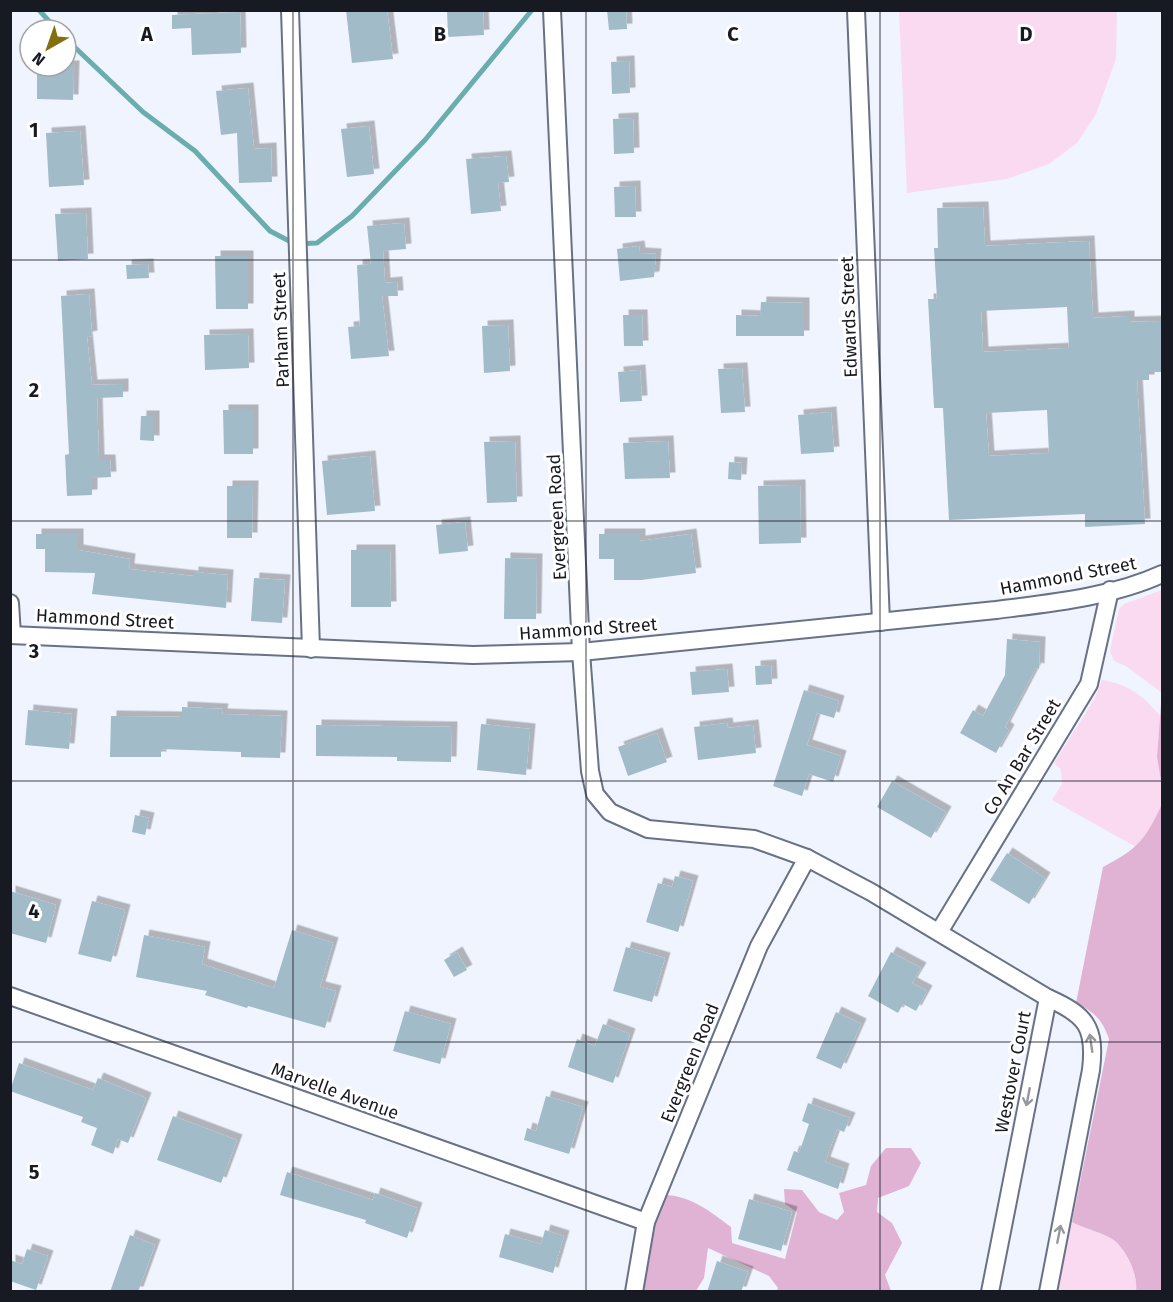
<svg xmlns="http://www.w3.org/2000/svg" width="1173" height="1302" font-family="'Fira Sans',sans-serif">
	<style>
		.green { fill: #f9daf1 }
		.forest { fill: #e0b3d5 }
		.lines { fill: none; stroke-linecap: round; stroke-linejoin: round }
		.stream { stroke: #6aadaf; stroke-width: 5 }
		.building { fill: #a2bbc9; fill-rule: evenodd; filter: url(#shadow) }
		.minor-casing { stroke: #687186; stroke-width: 20 }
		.minor { stroke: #fff; stroke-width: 16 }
		.oneway { stroke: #97989c }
		.grid { fill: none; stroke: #171a22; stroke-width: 1.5; stroke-opacity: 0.55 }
		.labels { text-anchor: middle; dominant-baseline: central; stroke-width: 6; stroke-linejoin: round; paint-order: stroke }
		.street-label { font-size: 18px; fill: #171a22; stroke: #fff }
		.grid-label { font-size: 20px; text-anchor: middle; font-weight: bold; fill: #171a22; stroke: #fff; stroke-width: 6; stroke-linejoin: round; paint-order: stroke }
	</style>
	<defs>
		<filter id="shadow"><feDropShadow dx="5.5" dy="-5.5" stdDeviation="0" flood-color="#0004"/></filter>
	</defs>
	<rect width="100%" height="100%" fill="#f0f4fe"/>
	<g class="green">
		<polygon points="899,11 1117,11 1116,59 1096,114 1077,143 1049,164 1007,179 907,193"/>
		<polygon points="1162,590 1162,693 1126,666 1114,661 1110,651 1119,609 1124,604"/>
		<path d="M1102,680C1128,684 1144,696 1160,716L1157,757L1162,787V804L1146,838L1136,847L1052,800L1062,784L1061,769L1054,763L1094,700Z"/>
		<path d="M1072,1222C1083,1228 1107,1234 1115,1241C1128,1253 1138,1275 1136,1291L1055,1292Z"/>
	</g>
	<g class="forest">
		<polygon points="1162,691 1162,787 1157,757"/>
		<path d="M1162,804V1291H1136C1138,1275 1128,1253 1115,1241C1107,1234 1083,1228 1072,1222L1109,1039C1102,1019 1094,1012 1076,1003L1103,867C1139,848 1145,840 1162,804Z"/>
		<path d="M886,1148H911L921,1163L909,1186L878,1198L877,1212L892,1223L902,1243L885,1275L891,1291H777L778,1288L769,1276L708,1248L704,1278L696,1291L644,1292C645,1257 651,1227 664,1195C690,1195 711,1212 731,1227L732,1243L785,1259L797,1212L785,1204L784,1189L802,1190L819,1212L837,1220L844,1212L839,1193L866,1185L871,1166Z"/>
	</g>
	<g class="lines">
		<g class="stream">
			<polyline points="39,10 57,30"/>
			<polyline points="66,39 143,112 195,151 270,231 295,244 317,243 352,216 425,140 532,10"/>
		</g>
	</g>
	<g class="building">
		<polygon points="346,10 387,10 393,59 352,63"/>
		<polygon points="447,10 483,10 484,35 448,37"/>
		<polygon points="607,10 626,10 627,29 609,30"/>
		<polygon points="240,12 241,53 192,55 191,28 172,29 172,15"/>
		<polygon points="629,61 630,93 612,94 611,62"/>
		<polygon points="37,66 74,66 73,100 37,99"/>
		<polygon points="248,88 254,149 271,148 272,182 239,183 237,133 221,135 216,91"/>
		<polygon points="633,118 634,153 614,154 613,119"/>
		<polygon points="369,126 374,174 347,177 341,129"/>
		<polygon points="80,131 84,185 49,187 46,133"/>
		<polygon points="506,156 509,182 498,183 501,211 471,214 466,159"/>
		<polygon points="635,186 636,217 615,217 614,187"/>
		<path d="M983,207L985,246L1089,241L1093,318L1129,316V322L1162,321V372H1149V380H1137L1145,524L1085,527V514L949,520L943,408H934L928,299H937L934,248H938L937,208ZM1067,307L1069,348L983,352L981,311ZM1047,410L1049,453L989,456L986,413Z"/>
		<polygon points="86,213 88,259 58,261 55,214"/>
		<polygon points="404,223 406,249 383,251 385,283 397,282 398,296 382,296 389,356 351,359 348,327 360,326 357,265 371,264 367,226"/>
		<polygon points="639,246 640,253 656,254 654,277 620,281 617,249"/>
		<polygon points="215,256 248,256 248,309 216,309"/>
		<polygon points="148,264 149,278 127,279 126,265"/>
		<polygon points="89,294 92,336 87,337 92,385 123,384 123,397 97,398 99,460 110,460 111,477 92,478 92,495 67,496 65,455 69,454 61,296"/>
		<polygon points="761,302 804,303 804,336 736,336 736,315 760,316"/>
		<polygon points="623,315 642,315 643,346 624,346"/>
		<polygon points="508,325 510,371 484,373 482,326"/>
		<polygon points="248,334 249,368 205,370 204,335"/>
		<polygon points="742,368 745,412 721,413 718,369"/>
		<polygon points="640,370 642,401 620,402 618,372"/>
		<polygon points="223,410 253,410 253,454 224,454"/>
		<polygon points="831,412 834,452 801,454 798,415"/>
		<polygon points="141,416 154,416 154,441 140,440"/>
		<polygon points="515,441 517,502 487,503 484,442"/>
		<polygon points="668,441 670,478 625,479 623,443"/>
		<polygon points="370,456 375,511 327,515 322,461"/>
		<polygon points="729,462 742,463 741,480 728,479"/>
		<polygon points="800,485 801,543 759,544 758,486"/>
		<polygon points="227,486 253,486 252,538 227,538"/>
		<polygon points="465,522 468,551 439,554 436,525"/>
		<polygon points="36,534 78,534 78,550 130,559 129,569 193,576 193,572 228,575 226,608 92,594 95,573 45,572 45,549 36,549"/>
		<polygon points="599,534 640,534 640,541 691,534 696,573 641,580 614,580 614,559 599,559"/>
		<polygon points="351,550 390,550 391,607 351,607"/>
		<polygon points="505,558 537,559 536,619 504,619"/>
		<polygon points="254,578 285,580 282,623 251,621"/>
		<polygon points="1007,639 1040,642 1039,669 1036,668 1005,727 1009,730 996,753 960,733 973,710 983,716 1005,675"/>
		<polygon points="771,665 772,684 756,685 755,666"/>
		<polygon points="727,669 729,692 692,695 690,672"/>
		<polygon points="804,690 839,701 834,718 817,713 807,745 841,756 833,782 809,774 802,796 773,786"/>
		<polygon points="182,707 223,709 222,714 282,716 280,758 241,757 241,752 161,749 161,757 110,757 111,716 182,717"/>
		<polygon points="28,710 72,714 69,749 25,745"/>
		<polygon points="727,723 728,728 753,725 756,753 698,760 694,727"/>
		<polygon points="481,724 530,729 526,775 477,770"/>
		<polygon points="316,725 452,727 451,762 397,761 397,757 316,756"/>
		<polygon points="657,733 667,762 628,776 618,747"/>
		<polygon points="892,781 946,812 931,838 877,807"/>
		<polygon points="135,815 149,818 145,835 132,832"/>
		<polygon points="1007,853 1045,878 1029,904 990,880"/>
		<polygon points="675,876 693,881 678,932 646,922 658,883 672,887"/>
		<polygon points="10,891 56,905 46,943 10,933"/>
		<polygon points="92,901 125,910 111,962 78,954"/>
		<polygon points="292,930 333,943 320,987 336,991 325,1028 248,1006 247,1008 205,995 207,991 136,977 144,935 205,947 202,964 274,988"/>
		<polygon points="626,947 665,958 652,1002 613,991"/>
		<polygon points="457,952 467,970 454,977 444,960"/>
		<polygon points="891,952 921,968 912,983 927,991 916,1011 903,1004 898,1013 868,996"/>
		<polygon points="405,1011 451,1024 440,1064 393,1051"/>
		<polygon points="836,1012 861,1024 841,1069 816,1058"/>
		<polygon points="603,1024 630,1034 613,1083 568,1067 577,1039 595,1046"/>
		<polygon points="19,1063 93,1090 98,1078 146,1098 128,1143 118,1139 113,1154 91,1145 97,1128 81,1122 83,1117 10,1091"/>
		<polygon points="546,1096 583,1107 569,1154 524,1140 527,1128 536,1131"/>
		<polygon points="808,1103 850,1118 844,1132 837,1129 825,1162 844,1169 838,1189 787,1170 794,1151 799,1153 809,1124 802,1121"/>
		<polygon points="173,1116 237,1140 221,1183 157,1160"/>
		<polygon points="287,1172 373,1200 375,1193 417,1208 407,1238 365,1223 366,1220 280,1195"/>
		<polygon points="749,1199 792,1212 781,1251 738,1239"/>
		<polygon points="545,1230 564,1236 553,1273 499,1257 505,1234 541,1244"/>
		<polygon points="130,1235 155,1245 138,1292 110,1292"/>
		<polygon points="27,1249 48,1256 36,1290 10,1281 10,1260 22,1264"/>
		<polygon points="717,1261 748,1272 741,1292 707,1292"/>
	</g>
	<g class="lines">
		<g class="minor-casing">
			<g id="minor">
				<polyline points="290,10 311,649"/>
				<path d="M552,10L581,652L590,771L595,794L610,812L648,829L754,839L807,858L871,892L1048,998C1086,1015 1096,1027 1091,1070L1048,1292"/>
				<polyline points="856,10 881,622"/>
				<polyline points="10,603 12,635"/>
				<path d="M10,635L473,655L581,652L996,610C1051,603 1112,597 1162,574"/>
				<polyline points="939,932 1089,684 1110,590"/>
				<polyline points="10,996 646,1222"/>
				<polyline points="634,1292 646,1222 759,946 807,858"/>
				<polyline points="990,1292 1048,998"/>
			</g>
		</g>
		<use href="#minor" class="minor"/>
	</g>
	<defs><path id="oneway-shaft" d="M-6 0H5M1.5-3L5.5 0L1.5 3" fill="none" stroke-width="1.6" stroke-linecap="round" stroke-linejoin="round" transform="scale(1.5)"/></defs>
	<g class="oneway">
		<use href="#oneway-shaft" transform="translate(1091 1043) rotate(-98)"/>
		<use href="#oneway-shaft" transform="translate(1028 1097) rotate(101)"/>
		<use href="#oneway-shaft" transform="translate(1059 1234) rotate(-79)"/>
	</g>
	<path class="grid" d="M293,10V1292M586,10V1292M880,10V1292M10,260H1162M10,521H1162M10,781H1162M10,1042H1162"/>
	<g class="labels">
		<g class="street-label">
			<text transform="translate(849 317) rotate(-92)">Edwards Street</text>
			<text transform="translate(281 330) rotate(-92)">Parham Street</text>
			<text transform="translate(557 517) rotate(-93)">Evergreen Road</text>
			<text transform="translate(1068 576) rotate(-11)">Hammond Street</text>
			<text transform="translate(105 619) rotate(3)">Hammond Street</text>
			<text transform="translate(588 629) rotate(-4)">Hammond Street</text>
			<text transform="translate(1022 757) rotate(-59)">Co An Bar Street</text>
			<text transform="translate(690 1063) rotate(-68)">Evergreen Road</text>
			<text transform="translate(1013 1072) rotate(-79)">Westover Court</text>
			<text transform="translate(335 1091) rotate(20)">Marvelle Avenue</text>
		</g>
	</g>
	<g class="grid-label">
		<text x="147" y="41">A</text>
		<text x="440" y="41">B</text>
		<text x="733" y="41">C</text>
		<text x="1026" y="41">D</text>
		<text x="34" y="137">1</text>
		<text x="34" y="397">2</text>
		<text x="34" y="658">3</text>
		<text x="34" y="918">4</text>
		<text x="34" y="1179">5</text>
	</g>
	<rect width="1173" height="1302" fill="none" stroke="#171a22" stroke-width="24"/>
	<g transform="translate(48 48) rotate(220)"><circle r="28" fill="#ffffff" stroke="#a2a3a7" stroke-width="1.5"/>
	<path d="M0-4.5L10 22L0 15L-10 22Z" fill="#846f0e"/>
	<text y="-9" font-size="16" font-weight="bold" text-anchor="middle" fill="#171a22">N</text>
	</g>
</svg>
